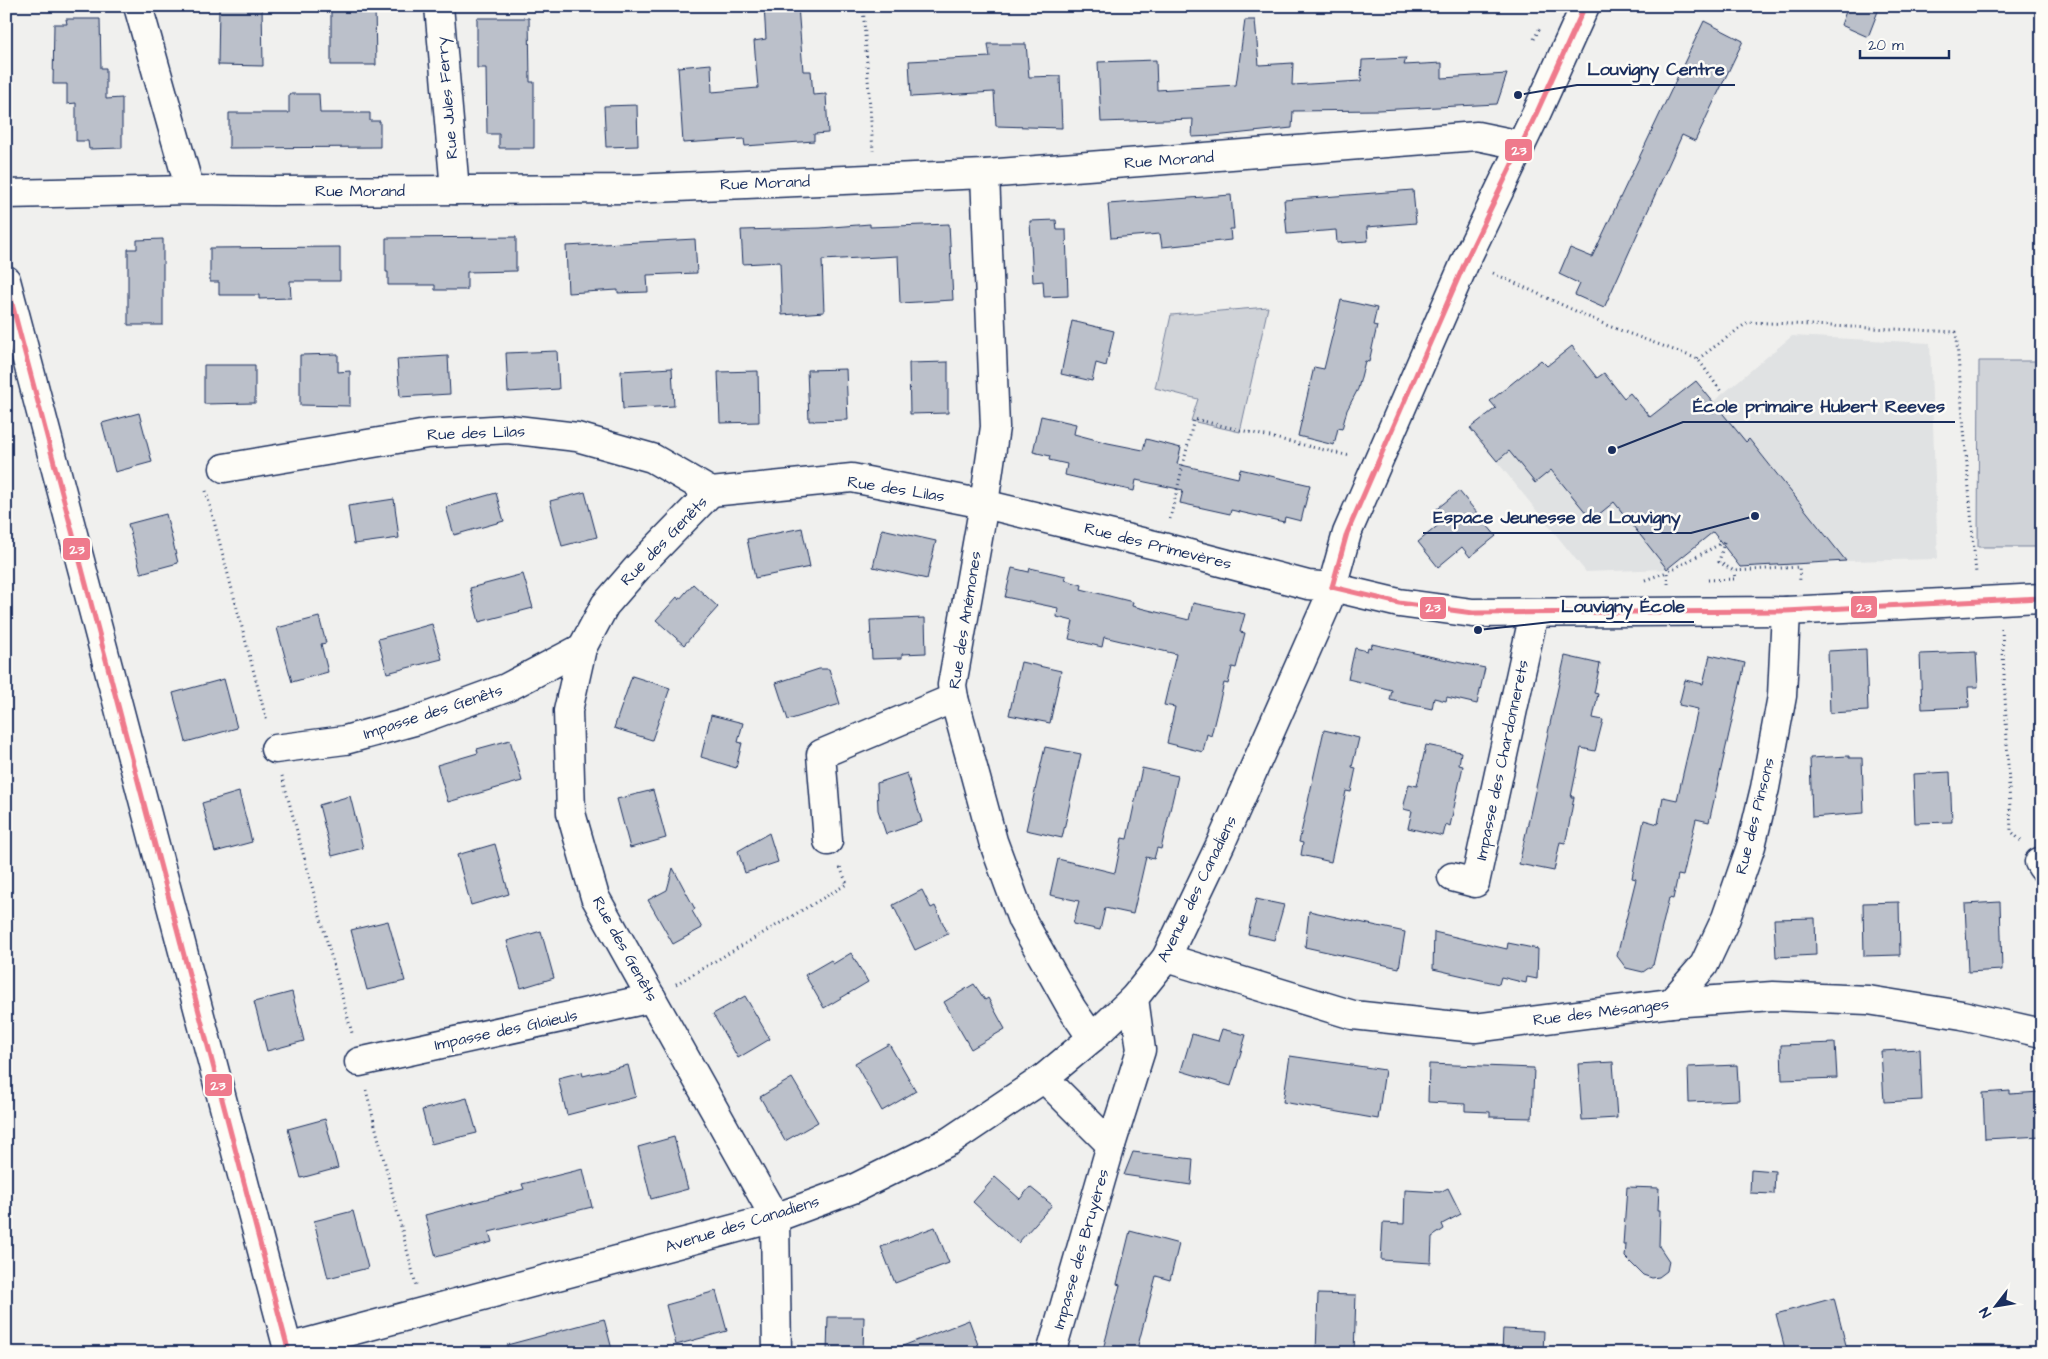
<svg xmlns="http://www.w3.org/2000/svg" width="2048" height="1359" font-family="'Architects Daughter',sans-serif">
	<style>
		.built { fill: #e0e2e3 }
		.green { fill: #d0d3d8; stroke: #76819b }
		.building { fill: #bbc0ca; stroke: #1b2f5e }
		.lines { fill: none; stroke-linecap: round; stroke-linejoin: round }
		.minor-casing { stroke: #1b2f5e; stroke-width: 31 }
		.tertiary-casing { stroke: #1b2f5e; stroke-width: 31 }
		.path { stroke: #1b2f5e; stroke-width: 3; stroke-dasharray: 1 4; stroke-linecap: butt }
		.minor { stroke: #fdfcf7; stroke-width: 28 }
		.tertiary { stroke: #fdfcf7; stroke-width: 28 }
		.bus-1-casing { stroke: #fdfcf7; stroke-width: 9 }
		.bus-1 { stroke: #ef7a8c; stroke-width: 5 }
		.labels { text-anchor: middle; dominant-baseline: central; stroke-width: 5; stroke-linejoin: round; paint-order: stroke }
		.street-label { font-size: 16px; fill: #1b2f5e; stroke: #fdfcf7 }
		.leader { fill: none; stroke: #1b2f5e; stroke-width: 2 }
		.callout-dot { fill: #1b2f5e; stroke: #fdfcf7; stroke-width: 2 }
		.callout-label { font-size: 18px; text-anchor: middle; font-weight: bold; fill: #1b2f5e; stroke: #fdfcf7; stroke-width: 5; stroke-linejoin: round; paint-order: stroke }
		.line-badge { stroke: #fdfcf7; stroke-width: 2 }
		.badge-label { font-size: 14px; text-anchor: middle; font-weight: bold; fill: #fff }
	</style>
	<rect width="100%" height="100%" fill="#f0f0ee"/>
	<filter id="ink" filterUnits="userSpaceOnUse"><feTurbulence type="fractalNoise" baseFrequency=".02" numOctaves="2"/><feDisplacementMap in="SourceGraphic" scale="10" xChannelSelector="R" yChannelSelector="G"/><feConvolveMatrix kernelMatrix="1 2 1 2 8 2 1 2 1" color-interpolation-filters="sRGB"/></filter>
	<g filter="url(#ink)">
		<polygon class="built" points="1792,336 1930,343 1938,559 1846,561 1798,500 1795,502 1778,479 1780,477 1749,439 1664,508 1667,569 1586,572 1470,428 1495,408 1490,401 1541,360 1547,366 1572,346 1597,378 1604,373 1624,397 1630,393 1651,418 1696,381 1713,402"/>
		<g class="green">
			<polygon points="1268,307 1240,432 1191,421 1198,399 1155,388 1171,315"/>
			<polygon points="1979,361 2042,361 2042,547 1978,547"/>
		</g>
		<g class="building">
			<polygon points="219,6 262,6 263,66 218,65"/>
			<polygon points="331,6 375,6 376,65 331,65"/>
			<polygon points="764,6 798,6 803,71 811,71 813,95 826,94 828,133 814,134 814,141 745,146 744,139 683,143 678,67 711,64 712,92 758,88 754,41 766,39"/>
			<polygon points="1848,6 1880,6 1868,37 1841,25"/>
			<polygon points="477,18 529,18 530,82 534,82 534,148 499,148 499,134 487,134 486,68 477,68"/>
			<polygon points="66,19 100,19 101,68 106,68 106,99 122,98 122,148 89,149 88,141 76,141 76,103 67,104 67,84 53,84 54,24 67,24"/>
			<polygon points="1245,20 1255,20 1259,65 1293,63 1292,85 1361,81 1362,60 1386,59 1406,58 1404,65 1442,63 1442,78 1507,74 1497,104 1378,110 1293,111 1292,128 1214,136 1192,137 1193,119 1101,122 1098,62 1156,60 1157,90 1236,85"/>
			<polygon points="1704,21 1743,41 1695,141 1682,135 1604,308 1575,295 1580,284 1559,274 1570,248 1592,257"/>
			<polygon points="988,44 1026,44 1029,77 1060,76 1062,128 996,126 994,92 911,97 909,61 990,57"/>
			<polygon points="289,94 319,94 320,113 370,113 370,121 380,121 380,147 229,148 229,113 289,113"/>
			<polygon points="637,105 638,146 606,147 604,106"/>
			<polygon points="1413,190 1416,223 1367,227 1368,241 1337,243 1336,230 1287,234 1284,200"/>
			<polygon points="1231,195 1234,229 1230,229 1231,240 1162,247 1160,234 1111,238 1108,204"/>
			<polygon points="1056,220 1057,230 1066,230 1068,296 1044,297 1043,281 1033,282 1030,221"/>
			<polygon points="870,224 870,227 949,224 953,300 900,303 898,256 822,260 824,312 782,315 780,262 743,264 741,230 820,228"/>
			<polygon points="516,237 516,271 467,272 467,290 435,290 435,285 388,285 388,272 386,272 386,238"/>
			<polygon points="163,239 163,325 128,325 128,249 137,249 137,240"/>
			<polygon points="695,239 697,273 647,275 648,292 618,293 618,290 568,293 566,246"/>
			<polygon points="340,247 340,281 290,281 291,298 259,299 259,295 219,295 219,282 210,282 210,248"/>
			<polygon points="1341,300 1377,308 1373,325 1377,326 1369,362 1365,361 1358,389 1347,410 1342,429 1338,428 1334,445 1298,436 1314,367 1324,369"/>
			<polygon points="1072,321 1114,331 1106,366 1096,363 1092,381 1061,374"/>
			<polygon points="1572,346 1597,378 1604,373 1624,398 1630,393 1650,417 1696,381 1746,442 1749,439 1846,561 1740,567 1713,532 1667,569 1614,502 1592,520 1551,470 1535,483 1509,451 1497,461 1470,428 1496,408 1490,401 1541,360 1547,366"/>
			<polygon points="557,351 559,389 508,392 506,353"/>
			<polygon points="338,354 338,372 350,371 350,406 300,405 300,355"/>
			<polygon points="448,356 450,394 400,397 397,359"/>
			<polygon points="948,362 948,413 910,414 909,363"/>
			<polygon points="204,365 255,365 255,403 204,404"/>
			<polygon points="672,368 674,406 623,409 621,371"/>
			<polygon points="846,369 848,420 809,421 807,370"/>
			<polygon points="758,371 759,422 720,423 718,372"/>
			<polygon points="139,413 152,462 115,472 102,423"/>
			<polygon points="1041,416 1076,424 1074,434 1108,443 1143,450 1146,439 1181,448 1177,464 1238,478 1240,469 1310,485 1301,521 1285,517 1284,522 1231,510 1230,514 1180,503 1183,490 1136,480 1134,491 1065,475 1067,464 1049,460 1050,456 1033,452"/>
			<polygon points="1459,491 1496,536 1470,557 1462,547 1438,567 1418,542 1441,523 1433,512"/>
			<polygon points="585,492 597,537 562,546 550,501"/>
			<polygon points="496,493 504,521 454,535 446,507"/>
			<polygon points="394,499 399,538 354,544 348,506"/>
			<polygon points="166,514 178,563 141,573 128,524"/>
			<polygon points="802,528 810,567 755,578 747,539"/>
			<polygon points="882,529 936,541 927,579 873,567"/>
			<polygon points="1012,568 1029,572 1030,568 1066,576 1065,580 1082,585 1081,589 1133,602 1132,606 1189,620 1193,603 1245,614 1240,632 1245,633 1236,668 1232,667 1228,684 1224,683 1211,736 1207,734 1203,752 1167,743 1175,707 1164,705 1176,654 1104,637 1102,647 1069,639 1073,621 1057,617 1058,608 1005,597"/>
			<polygon points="523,574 533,608 479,622 470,588"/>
			<polygon points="693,584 718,607 684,645 656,620 677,597 679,600"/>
			<polygon points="319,617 326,643 321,644 328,672 292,682 277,628"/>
			<polygon points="925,618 926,653 902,654 902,658 872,659 870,620"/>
			<polygon points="432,624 442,659 387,673 378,639"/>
			<polygon points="1372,644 1485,668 1477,704 1447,697 1446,701 1434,698 1432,709 1390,700 1392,690 1348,679 1355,648 1367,651 1368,647 1371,648"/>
			<polygon points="1866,649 1868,711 1830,713 1828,651"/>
			<polygon points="1976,652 1978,687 1968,687 1969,707 1922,709 1920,654"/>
			<polygon points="1710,655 1745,663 1709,822 1696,819 1683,876 1678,875 1673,899 1669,898 1653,965 1643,972 1626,968 1617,956 1636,879 1632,878 1644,820 1658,824 1663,797 1677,800 1698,709 1679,705 1685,680 1703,684"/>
			<polygon points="1565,656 1600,664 1594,693 1598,694 1593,718 1603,720 1595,751 1581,748 1571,797 1574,797 1568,831 1565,843 1560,842 1554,871 1519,864"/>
			<polygon points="1021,662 1061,671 1050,723 1009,715"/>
			<polygon points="819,669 829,669 840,704 788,720 776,683"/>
			<polygon points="632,676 670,688 652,740 614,728"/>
			<polygon points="224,679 237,728 186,742 173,693"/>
			<polygon points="711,715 743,723 738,742 742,743 736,768 701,757"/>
			<polygon points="1324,730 1359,738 1352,767 1356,768 1351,792 1346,791 1331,862 1301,855 1303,843 1299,842"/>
			<polygon points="510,740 522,781 448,802 437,765 478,753 477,749"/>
			<polygon points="1426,745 1461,752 1459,765 1463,766 1450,826 1446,824 1443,836 1408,828 1412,811 1403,809 1409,784 1417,786"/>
			<polygon points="1045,747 1081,754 1062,838 1026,830"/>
			<polygon points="1849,756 1849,758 1862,758 1864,813 1812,817 1810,758"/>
			<polygon points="1142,768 1178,776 1161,849 1157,848 1154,859 1146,857 1133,914 1105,908 1100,930 1073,924 1079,901 1050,895 1058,859 1115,873 1122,838 1127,839"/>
			<polygon points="1950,772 1952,822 1915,823 1913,774"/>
			<polygon points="907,773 922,822 886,834 878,810 877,783"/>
			<polygon points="653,790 666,838 630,848 617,799"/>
			<polygon points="239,792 252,842 215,852 202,803"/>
			<polygon points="350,796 363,848 332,856 319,805"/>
			<polygon points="769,833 778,862 745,873 738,851"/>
			<polygon points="495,844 509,894 471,905 457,855"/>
			<polygon points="673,868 695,909 692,911 702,928 673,944 648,900 667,890"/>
			<polygon points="922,890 931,908 935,906 948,934 915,950 893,905"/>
			<polygon points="1256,899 1284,905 1274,940 1248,934"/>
			<polygon points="1899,902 1900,955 1864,956 1863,903"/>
			<polygon points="2000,902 2002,970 1968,972 1965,904"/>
			<polygon points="1309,911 1405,932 1399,968 1305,947"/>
			<polygon points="1815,918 1816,955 1776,957 1774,919"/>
			<polygon points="388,921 405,981 367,990 351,930"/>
			<polygon points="541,931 554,978 521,988 507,941"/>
			<polygon points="1434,932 1507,949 1508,943 1538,949 1537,979 1527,977 1526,983 1501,977 1499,984 1433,969"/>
			<polygon points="851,953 868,982 824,1008 805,975 831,960 833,964"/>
			<polygon points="974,984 985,1000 988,998 1005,1029 971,1049 944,1002"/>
			<polygon points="292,992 304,1041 267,1051 254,1002"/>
			<polygon points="745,996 770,1039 738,1058 713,1014"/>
			<polygon points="1222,1029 1246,1035 1231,1086 1181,1071 1192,1034 1218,1041"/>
			<polygon points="1835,1043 1837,1078 1782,1080 1781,1045"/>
			<polygon points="889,1044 916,1091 882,1111 855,1063"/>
			<polygon points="1920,1049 1922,1100 1884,1102 1881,1051"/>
			<polygon points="1290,1056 1385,1070 1378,1119 1283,1102"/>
			<polygon points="1613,1062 1617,1118 1582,1120 1578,1064"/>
			<polygon points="1429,1064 1534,1068 1532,1118 1490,1117 1490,1112 1465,1111 1465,1104 1428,1102"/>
			<polygon points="628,1065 636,1097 567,1115 558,1078 582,1072 583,1076"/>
			<polygon points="1737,1065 1739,1100 1689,1102 1688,1067"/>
			<polygon points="792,1078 818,1122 785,1141 760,1097"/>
			<polygon points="2010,1091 2010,1094 2040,1092 2042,1136 1985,1139 1983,1093"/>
			<polygon points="467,1098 477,1133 431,1144 422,1110"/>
			<polygon points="325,1119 338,1168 301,1178 288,1129"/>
			<polygon points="674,1137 688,1189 651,1199 638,1147"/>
			<polygon points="1133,1152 1193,1159 1191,1185 1124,1175"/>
			<polygon points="583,1169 592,1207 489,1232 492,1242 436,1257 425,1215 524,1189 522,1184"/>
			<polygon points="1751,1169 1775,1171 1774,1194 1750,1193"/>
			<polygon points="995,1177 1020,1199 1030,1187 1052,1205 1018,1243 973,1202"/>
			<polygon points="1627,1187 1659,1188 1658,1210 1660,1210 1659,1246 1669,1261 1667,1271 1659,1277 1652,1278 1643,1275 1625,1257 1626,1245 1623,1245"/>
			<polygon points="1448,1188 1461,1214 1442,1224 1444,1229 1432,1237 1431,1263 1381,1260 1383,1223 1404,1224 1405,1190 1440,1192"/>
			<polygon points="353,1211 368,1268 328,1278 314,1221"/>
			<polygon points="935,1227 949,1263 895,1283 881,1247"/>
			<polygon points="1130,1231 1179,1244 1170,1280 1156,1276 1136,1353 1102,1353 1120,1285 1117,1284"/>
			<polygon points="716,1291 727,1331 676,1345 666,1305"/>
			<polygon points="1318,1294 1356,1295 1354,1353 1316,1353"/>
			<polygon points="1834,1298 1847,1349 1832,1353 1786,1353 1776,1314"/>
			<polygon points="828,1317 864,1317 863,1353 827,1353"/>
			<polygon points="604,1319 613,1353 508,1353 507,1345"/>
			<polygon points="969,1320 981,1353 890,1353 890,1351"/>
			<polygon points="1503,1329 1544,1331 1543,1353 1502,1353"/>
		</g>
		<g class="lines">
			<g class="minor-casing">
				<g id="minor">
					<polyline points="138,6 190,190"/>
					<polyline points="439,6 455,190"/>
					<polyline points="985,174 995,427 984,504 952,685 954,698 993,841 1022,920 1072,1009 1092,1038"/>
					<polyline points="6,194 190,190 273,191 631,189 985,174 1477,136 1521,145"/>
					<polyline points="224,468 427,434 508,429 577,437 652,458 711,492 852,478 984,504 1163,547 1308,585 1332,587 1399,603 1473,613 1786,611 2042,598"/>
					<polyline points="711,492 639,566 605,605 582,648 568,711 571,813 595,897 775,1218 777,1353"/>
					<polyline points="275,749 345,740 418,720 506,688 582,648"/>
					<polyline points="828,841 821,754 954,698"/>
					<polyline points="2039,862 2042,867"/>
					<polyline points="1452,877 1475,883 1534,613"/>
					<polyline points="1166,958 1353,1015 1475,1028 1671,1003 1773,996 1868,1000 1962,1015 2042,1033"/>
					<polyline points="1671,1003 1704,965 1726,918 1751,846 1765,788 1782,696 1786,611"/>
					<polyline points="359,1062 652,998"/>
					<polyline points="1044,1078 1111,1145"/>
					<polyline points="1051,1353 1111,1145 1141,1050 1134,998"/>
				</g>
			</g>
			<g class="tertiary-casing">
				<g id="tertiary">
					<polyline points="6,280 289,1353"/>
					<polyline points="287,1348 775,1218 853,1189 950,1141 1044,1078 1092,1038 1134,998 1166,958 1221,843 1328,601 1347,533 1466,260 1537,112 1585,6"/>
				</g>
			</g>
			<g class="path">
				<polyline points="863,6 873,151"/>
				<polyline points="1534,39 1540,28"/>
				<polyline points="1493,273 1606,325 1698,359 1722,393"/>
				<polyline points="1698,359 1748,322 1956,332 1976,574"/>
				<polyline points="206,491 267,722"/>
				<polyline points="1170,519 1194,419 1350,456"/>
				<polyline points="1724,542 1719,562 1734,571 1799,567 1800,581"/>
				<polyline points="1645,580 1667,572"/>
				<polyline points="1708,580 1735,579 1734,571"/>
				<polyline points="1668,584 1667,572 1724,542"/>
				<polyline points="2002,629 2011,831 2021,841"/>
				<polyline points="282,776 352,1033"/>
				<polyline points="676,984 847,884 840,867"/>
				<polyline points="366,1090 416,1285"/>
			</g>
			<use href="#minor" class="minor"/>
			<use href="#tertiary" class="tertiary"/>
			<g class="bus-1-casing">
				<g id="bus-1">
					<polyline points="6,281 289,1353"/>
					<polyline points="1332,587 1399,603 1473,613 1786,611 2042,598"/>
					<polyline points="1332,587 1347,533 1466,260 1537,112 1585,6"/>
				</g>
			</g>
			<use href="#bus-1" class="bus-1"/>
		</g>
	</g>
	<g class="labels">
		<g class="street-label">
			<text transform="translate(447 98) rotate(-95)">Rue Jules Ferry</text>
			<text transform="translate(1169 160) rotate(-4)">Rue Morand</text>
			<text transform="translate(765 183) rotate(-2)">Rue Morand</text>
			<text x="360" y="191">Rue Morand</text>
			<text transform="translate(476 433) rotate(-2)">Rue des Lilas</text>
			<text transform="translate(896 489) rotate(9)">Rue des Lilas</text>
			<text transform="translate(664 541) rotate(-46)">Rue des Genêts</text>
			<text transform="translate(1158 546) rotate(14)">Rue des Primevères</text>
			<text transform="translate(965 620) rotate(-81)">Rue des Anémones</text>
			<text transform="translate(433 712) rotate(-18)">Impasse des Genêts</text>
			<text transform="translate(1502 760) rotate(-78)">Impasse des Chardonnerets</text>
			<text transform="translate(1755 816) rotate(-76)">Rue des Pinsons</text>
			<text transform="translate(1197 889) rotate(-64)">Avenue des Canadiens</text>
			<text transform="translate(625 949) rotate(61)">Rue des Genêts</text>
			<text transform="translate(1601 1012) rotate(-7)">Rue des Mésanges</text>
			<text transform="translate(506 1030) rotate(-12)">Impasse des Glaieuls</text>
			<text transform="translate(742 1224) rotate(-17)">Avenue des Canadiens</text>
			<text transform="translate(1081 1249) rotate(-74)">Impasse des Bruyères</text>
		</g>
	</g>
	<path class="leader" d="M1518 95L1577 85H1735M1612 450L1683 422H1955M1755 516L1691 533H1423M1478 630L1551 622H1694"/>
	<g class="callout-dot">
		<circle cx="1518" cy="95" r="5"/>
		<circle cx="1612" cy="450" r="5"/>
		<circle cx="1755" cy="516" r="5"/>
		<circle cx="1478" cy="630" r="5"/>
	</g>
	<g class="callout-label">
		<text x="1656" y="75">Louvigny Centre</text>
		<text x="1819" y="412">École primaire Hubert Reeves</text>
		<text x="1557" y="523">Espace Jeunesse de Louvigny</text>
		<text x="1623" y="612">Louvigny École</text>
	</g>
	<g class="line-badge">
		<rect x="1504" y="138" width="29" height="24" rx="5" fill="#ef7a8c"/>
		<rect x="62" y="537" width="29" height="24" rx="5" fill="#ef7a8c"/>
		<rect x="1850" y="595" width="28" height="24" rx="5" fill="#ef7a8c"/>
		<rect x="1419" y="596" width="28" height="24" rx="5" fill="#ef7a8c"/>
		<rect x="204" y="1073" width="29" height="24" rx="5" fill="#ef7a8c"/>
	</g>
	<g class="badge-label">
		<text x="1519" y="155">23</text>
		<text x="77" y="554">23</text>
		<text x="1864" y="612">23</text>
		<text x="1433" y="612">23</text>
		<text x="218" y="1090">23</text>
	</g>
	<rect width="2048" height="1359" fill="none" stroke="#fdfcf7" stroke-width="25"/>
	<rect x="12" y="12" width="2023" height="1334" fill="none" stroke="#1b2f5e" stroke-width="2" filter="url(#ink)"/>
	<g transform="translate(1996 1306) rotate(239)" stroke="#fdfcf7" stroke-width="4" paint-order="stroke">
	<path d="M0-4L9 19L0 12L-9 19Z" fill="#1b2f5e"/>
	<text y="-8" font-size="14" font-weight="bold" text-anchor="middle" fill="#1b2f5e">N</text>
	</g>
	<path d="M1860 50v8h89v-8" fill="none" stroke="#1b2f5e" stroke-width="2.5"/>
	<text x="1868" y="50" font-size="15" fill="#1b2f5e" stroke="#fdfcf7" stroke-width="4" paint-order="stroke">20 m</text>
</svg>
